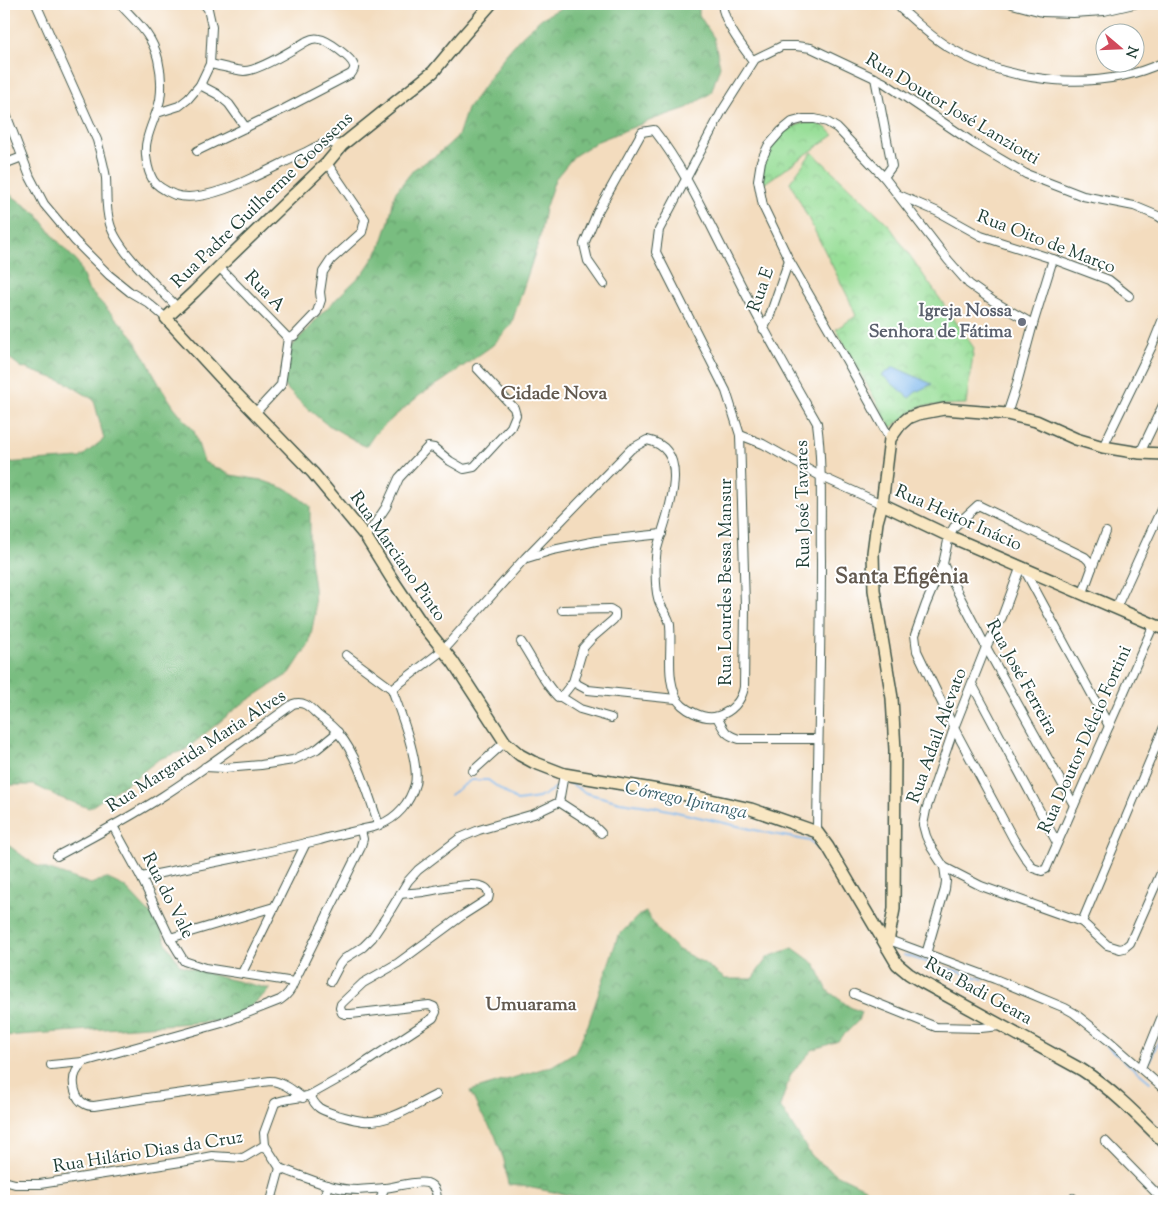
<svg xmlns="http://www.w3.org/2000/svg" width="1168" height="1205" font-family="'Sorts Mill Goudy',serif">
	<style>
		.forest { fill: url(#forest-crowns); stroke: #4c7d5a }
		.park { fill: url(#park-crowns); stroke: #5b8e66 }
		.water { fill: #79b5eb; stroke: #4c7990 }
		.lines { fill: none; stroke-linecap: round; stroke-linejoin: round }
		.stream { stroke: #79b5eb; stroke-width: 2 }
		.street-casing { stroke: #3f5549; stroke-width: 10 }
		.secondary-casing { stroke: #3f5549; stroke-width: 14 }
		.street { stroke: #fff; stroke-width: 8 }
		.secondary { stroke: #f9e7c3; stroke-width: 11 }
		.worship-dot { fill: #6b7280; stroke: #fff; stroke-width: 2 }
		.labels { text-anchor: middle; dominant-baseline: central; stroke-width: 4; stroke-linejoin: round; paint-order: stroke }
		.street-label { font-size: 18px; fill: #1f3d34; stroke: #fff }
		.worship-label { font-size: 18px; font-weight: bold; fill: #5b616d; stroke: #fff; text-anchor: end }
		.neighbourhood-label { font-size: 19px; font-weight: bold; fill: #62594f; stroke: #fff }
		.water-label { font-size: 19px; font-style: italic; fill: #3a616b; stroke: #fff }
		.district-label { font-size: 22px; font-weight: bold; fill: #62594f; stroke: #fff }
	</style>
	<defs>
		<pattern id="forest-crowns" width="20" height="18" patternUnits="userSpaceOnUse" patternTransform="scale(1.25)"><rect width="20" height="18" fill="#79bd80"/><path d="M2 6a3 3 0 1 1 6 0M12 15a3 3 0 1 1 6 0" fill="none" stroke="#639b6a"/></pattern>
		<pattern id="park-crowns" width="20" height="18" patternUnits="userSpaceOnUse" patternTransform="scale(1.25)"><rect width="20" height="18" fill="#97de97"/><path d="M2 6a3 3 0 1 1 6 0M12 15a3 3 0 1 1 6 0" fill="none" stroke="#82bf83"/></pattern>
	</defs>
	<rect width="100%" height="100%" fill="#fff"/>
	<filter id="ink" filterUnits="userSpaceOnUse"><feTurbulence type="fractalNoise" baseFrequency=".02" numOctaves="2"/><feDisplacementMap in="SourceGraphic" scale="10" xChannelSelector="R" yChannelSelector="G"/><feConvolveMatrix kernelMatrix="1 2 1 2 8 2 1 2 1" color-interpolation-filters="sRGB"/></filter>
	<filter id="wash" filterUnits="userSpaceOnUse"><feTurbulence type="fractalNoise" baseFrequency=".0096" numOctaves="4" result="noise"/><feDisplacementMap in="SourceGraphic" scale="20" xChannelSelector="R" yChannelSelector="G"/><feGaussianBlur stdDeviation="1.12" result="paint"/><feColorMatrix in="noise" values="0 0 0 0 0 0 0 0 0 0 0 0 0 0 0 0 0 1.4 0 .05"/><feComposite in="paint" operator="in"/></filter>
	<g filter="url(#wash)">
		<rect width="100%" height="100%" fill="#f3dcbe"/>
		<g class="forest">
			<polygon points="569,4 699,4 699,15 714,38 720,66 711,93 687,108 654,119 598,141 574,156 555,179 545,209 539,241 511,325 493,345 444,380 420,395 395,416 374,435 366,447 325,423 302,404 280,382 285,354 321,314 364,272 380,248 389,221 395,193 414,169 437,155 458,136 467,109 487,82 503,58 521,37 542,18"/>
			<polygon points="8,193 37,214 55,238 78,263 88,289 131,334 145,357 159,384 174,407 194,431 204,462 231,475 261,480 289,490 310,506 310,559 314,588 315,614 309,644 290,673 239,706 185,750 159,759 135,778 89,808 61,798 34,785 8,785 4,790 4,463 80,458 104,439 94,400 65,382 21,367 4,354 4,222"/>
			<polygon points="4,842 35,865 91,884 106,878 125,887 159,923 166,943 180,965 224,978 270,989 248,1009 219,1021 4,1036"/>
			<polygon points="646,912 657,929 677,949 704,963 725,979 752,979 768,957 793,948 815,964 828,991 850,1007 861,1012 858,1021 838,1041 812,1050 791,1074 780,1106 812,1157 838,1175 865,1188 864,1201 594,1201 584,1198 522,1186 508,1185 504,1160 495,1135 480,1112 470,1091 552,1066 575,1052 588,1025 618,936 638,916"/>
		</g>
		<g class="park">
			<path d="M804,123C819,123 823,124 834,135L762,185L763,163L771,147L782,133L792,127Z"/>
			<polygon points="812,152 888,224 974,348 966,404 920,406 891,428 836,329 856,316 849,299 790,182"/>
		</g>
		<polygon class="water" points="894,367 932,384 916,392 909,398 882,375"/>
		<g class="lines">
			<g class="stream">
				<polyline points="565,783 568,782 586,793 620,802 655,807 768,833 810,841 825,855 878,944"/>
				<polyline points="450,795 471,780 488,780 517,801 539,798 560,785"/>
				<polyline points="904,955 983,979"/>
				<polyline points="1095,1035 1108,1047 1150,1082"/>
				<polyline points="1147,1065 1164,1030"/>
			</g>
		</g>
	</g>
	<g filter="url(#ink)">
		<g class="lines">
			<g class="street-casing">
				<g id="street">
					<path d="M36,4L97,140C100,152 104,165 106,178C107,193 105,208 110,224C117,250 157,286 177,307"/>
					<path d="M120,4C136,22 152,34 158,59C161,72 162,87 160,100C157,114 150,126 147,140C144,151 147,170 153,180C157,187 168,192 175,195C210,206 273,166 306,152C312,149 320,144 327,143C331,142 337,145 342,145"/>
					<path d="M722,4C724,23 742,46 753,61"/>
					<path d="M897,4L901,9C916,22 931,37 948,47C1010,84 1098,93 1164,62"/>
					<polyline points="1012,4 1042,12 1073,13 1104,11 1134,4"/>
					<polyline points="875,78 892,166 884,177"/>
					<polyline points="200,85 217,94 229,104 246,128"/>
					<polyline points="4,109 30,177 44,204 75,241 109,275 130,292 147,302 166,318"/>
					<polyline points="157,113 179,106 188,99 200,85 210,64 212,27 208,9 204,4"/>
					<path d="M197,151L284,109L351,74C353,71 355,70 354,66C352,58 328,40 319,39C315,38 311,39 307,41C294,49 259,71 244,71C233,70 221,66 210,64"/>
					<polyline points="4,164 22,157"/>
					<polyline points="899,195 936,211 981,236 1053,259 1109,280 1129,296"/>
					<polyline points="219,267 288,338"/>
					<path d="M604,284L588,261L584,244L597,213L642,132L654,130C687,172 708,222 733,269C759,322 788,372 817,423C823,468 820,514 821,560C821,651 818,741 817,832"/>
					<polyline points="763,329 769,318 789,260"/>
					<polyline points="288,338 294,336 317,312 321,300 320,292 323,272 331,260 362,232 365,219 327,163"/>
					<polyline points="255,413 281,385 288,338"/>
					<polyline points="1007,414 1016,387 1033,324 1053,259"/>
					<polyline points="740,435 763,444 820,476 882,504"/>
					<polyline points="890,439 833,336 789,260 763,206 758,180 761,161 768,146 781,131 792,122 803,119 815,119 827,122 837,128 884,177 948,260 969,284 993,301 1033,324"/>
					<polyline points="1103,447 1152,346 1164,316"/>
					<polyline points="1140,453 1164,403"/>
					<polyline points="366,537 386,507 399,478 428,447 434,448 450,461 464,469 474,467 511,427 516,415 514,408 477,368"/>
					<polyline points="527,558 553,550 596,541 662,534"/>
					<polyline points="943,564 986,647 1074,805"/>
					<polyline points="1021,566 1002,617 986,647 954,728 926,810 923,825 926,836 931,847 944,867 981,886 1082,922 1107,945 1120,949 1124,948 1130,943 1164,866"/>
					<polyline points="1023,567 1109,726"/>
					<polyline points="1092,568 1106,532"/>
					<polyline points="1083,593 1092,568 1089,561 1085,557 978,505 954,527 949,536 943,564 926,604 915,635 917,651 954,728 1014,840 1026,859 1033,868 1042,871 1046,869 1154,624"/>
					<polyline points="1116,608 1164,503"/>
					<polyline points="562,610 610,609 615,612 615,617 613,620 592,638 583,648 573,682 588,690 676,699"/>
					<path d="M521,642C531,657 545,685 558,697L562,696L573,682"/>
					<polyline points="346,655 392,689"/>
					<polyline points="972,684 1057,843"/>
					<path d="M392,689L443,650L525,558L631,449L647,440C696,450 665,518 657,549C655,559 655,587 658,598C660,608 669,615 670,625C672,649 666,675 676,697C681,709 705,721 718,716C731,712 742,701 744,687L745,606L740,435L726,391L656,252L659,230L722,111L755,59L782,46H796L811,48L883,82L975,144L1026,174L1083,196L1134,206L1158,216L1164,220"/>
					<polyline points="561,697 580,709 611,718"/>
					<path d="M717,717C724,730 725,735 739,739H818"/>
					<polyline points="205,767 225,768 261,765 293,760 317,749 338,732"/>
					<polyline points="473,771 505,742"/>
					<polyline points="559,802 590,822 601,833"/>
					<polyline points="113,826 141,877 170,938 184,961 205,968 294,982"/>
					<path d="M57,856C93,837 129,818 163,796C208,767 250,735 293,704C305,700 311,709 319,716C326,721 334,727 339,734C358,756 369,797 379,825"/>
					<path d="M141,877C201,865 260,854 320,840C333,836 347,833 360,830C366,828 373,828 379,825C397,818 410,803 415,784C420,762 400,712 392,689"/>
					<polyline points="1082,922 1164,727"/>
					<polyline points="170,938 274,907"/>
					<polyline points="889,940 995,979 1065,1008 1074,1013 1108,1040 1164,1089"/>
					<polyline points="926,954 945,889 946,881 944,867"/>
					<polyline points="242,973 306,843"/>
					<polyline points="331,981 340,964 344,959 363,947 372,938 390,911 408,881 418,870 460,838 479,830 534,814 559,802 564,774"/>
					<polyline points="854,994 936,1027 981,1028 1000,1026"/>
					<path d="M83,1062C80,1065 78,1069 76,1072C71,1082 75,1100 85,1104C88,1106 91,1106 94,1106L147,1098L270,1081C282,1081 294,1091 303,1098"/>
					<path d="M51,1065L83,1062L222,1023L280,1000C288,995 291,990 294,982L360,849L363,839L361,830"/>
					<polyline points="1141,1068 1164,1011"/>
					<path d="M310,1095C317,1110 322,1110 337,1115C345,1117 354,1120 363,1121C390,1123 413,1106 436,1095"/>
					<polyline points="1105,1141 1164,1201"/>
					<path d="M280,1168L265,1145L264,1133L275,1103C285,1098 299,1099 310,1095L351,1072L433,1018L436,1012L434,1007L429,1005L351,1014H345L342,1013L340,1008L341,1004L363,983L398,963L463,915L488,899C497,873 434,891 423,892C416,893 407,893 400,894"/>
					<path d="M280,1168C305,1177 331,1190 358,1190C367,1189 376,1189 385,1188C397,1187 415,1180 427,1183C435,1186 438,1193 436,1201"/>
					<polyline points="4,1181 15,1184 40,1184 187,1161 212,1156 243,1158 265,1145"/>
					<polyline points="1073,1198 1076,1201"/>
					<polyline points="271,1201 280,1168"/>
					<polyline points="323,1201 328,1185"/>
					<polyline points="380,1201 384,1188"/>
				</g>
			</g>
			<g class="secondary-casing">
				<g id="secondary">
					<path d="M491,4L463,36L433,72L342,145L327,163L219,267L194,292L166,318L225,382L313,473L366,537L392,579L420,621L453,662L505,742L520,755L533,762L564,774L693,796L751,809L817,832L828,847L897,964L909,974L922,982L1082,1070C1113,1090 1138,1116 1164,1142"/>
					<polyline points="882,504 949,536 1164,629"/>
					<polyline points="887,947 894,909 895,750 892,698 874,590 873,553 877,522 882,504 890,439 900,425 908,418 918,414 944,409 1007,414 1036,421 1076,439 1103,447 1140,453 1164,454"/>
				</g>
			</g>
			<use href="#street" class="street"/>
			<use href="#secondary" class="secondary"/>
		</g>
	</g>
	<circle class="worship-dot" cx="1022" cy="322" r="5"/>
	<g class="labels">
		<g class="street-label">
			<text transform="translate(952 110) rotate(31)">Rua Doutor José Lanziotti</text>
			<text transform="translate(263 201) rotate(-44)">Rua Padre Guilherme Goossens</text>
			<text transform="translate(1046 243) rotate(21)">Rua Oito de Março</text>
			<text transform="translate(762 290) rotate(-70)">Rua E</text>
			<text transform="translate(264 292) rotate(46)">Rua A</text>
			<text transform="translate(804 504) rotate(-91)">Rua José Tavares</text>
			<text transform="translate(958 519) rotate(24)">Rua Heitor Inácio</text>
			<text transform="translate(397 557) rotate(55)">Rua Marciano Pinto</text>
			<text transform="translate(727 582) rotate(-90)">Rua Lourdes Bessa Mansur</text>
			<text transform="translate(1021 678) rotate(61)">Rua José Ferreira</text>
			<text transform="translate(938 736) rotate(-70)">Rua Adail Alevato</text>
			<text transform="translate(1086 740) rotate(-66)">Rua Doutor Délcio Fortini</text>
			<text transform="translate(197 752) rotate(-33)">Rua Margarida Maria Alves</text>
			<text transform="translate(167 896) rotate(63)">Rua do Vale</text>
			<text transform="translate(978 992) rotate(29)">Rua Badi Geara</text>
			<text transform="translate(148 1153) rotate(-9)">Rua Hilário Dias da Cruz</text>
		</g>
		<g class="worship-label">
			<text x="1012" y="312">Igreja Nossa<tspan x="1012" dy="21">Senhora de Fátima</tspan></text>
		</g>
		<g class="neighbourhood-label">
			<text x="554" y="394">Cidade Nova</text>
			<text x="531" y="1005">Umuarama</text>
		</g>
		<g class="water-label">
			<text transform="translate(686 801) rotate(12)">Córrego Ipiranga</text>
		</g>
		<g class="district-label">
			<text x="902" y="578">Santa Efigênia</text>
		</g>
	</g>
	<rect width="1168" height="1205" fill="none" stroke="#fff" stroke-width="20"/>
	<g transform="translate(1120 48) rotate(109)"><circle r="24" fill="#ffffff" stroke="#a5b1ae"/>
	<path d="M0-4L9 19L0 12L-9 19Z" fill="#d1495b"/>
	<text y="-8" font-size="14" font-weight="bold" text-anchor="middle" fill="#1f3d34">N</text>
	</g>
</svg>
